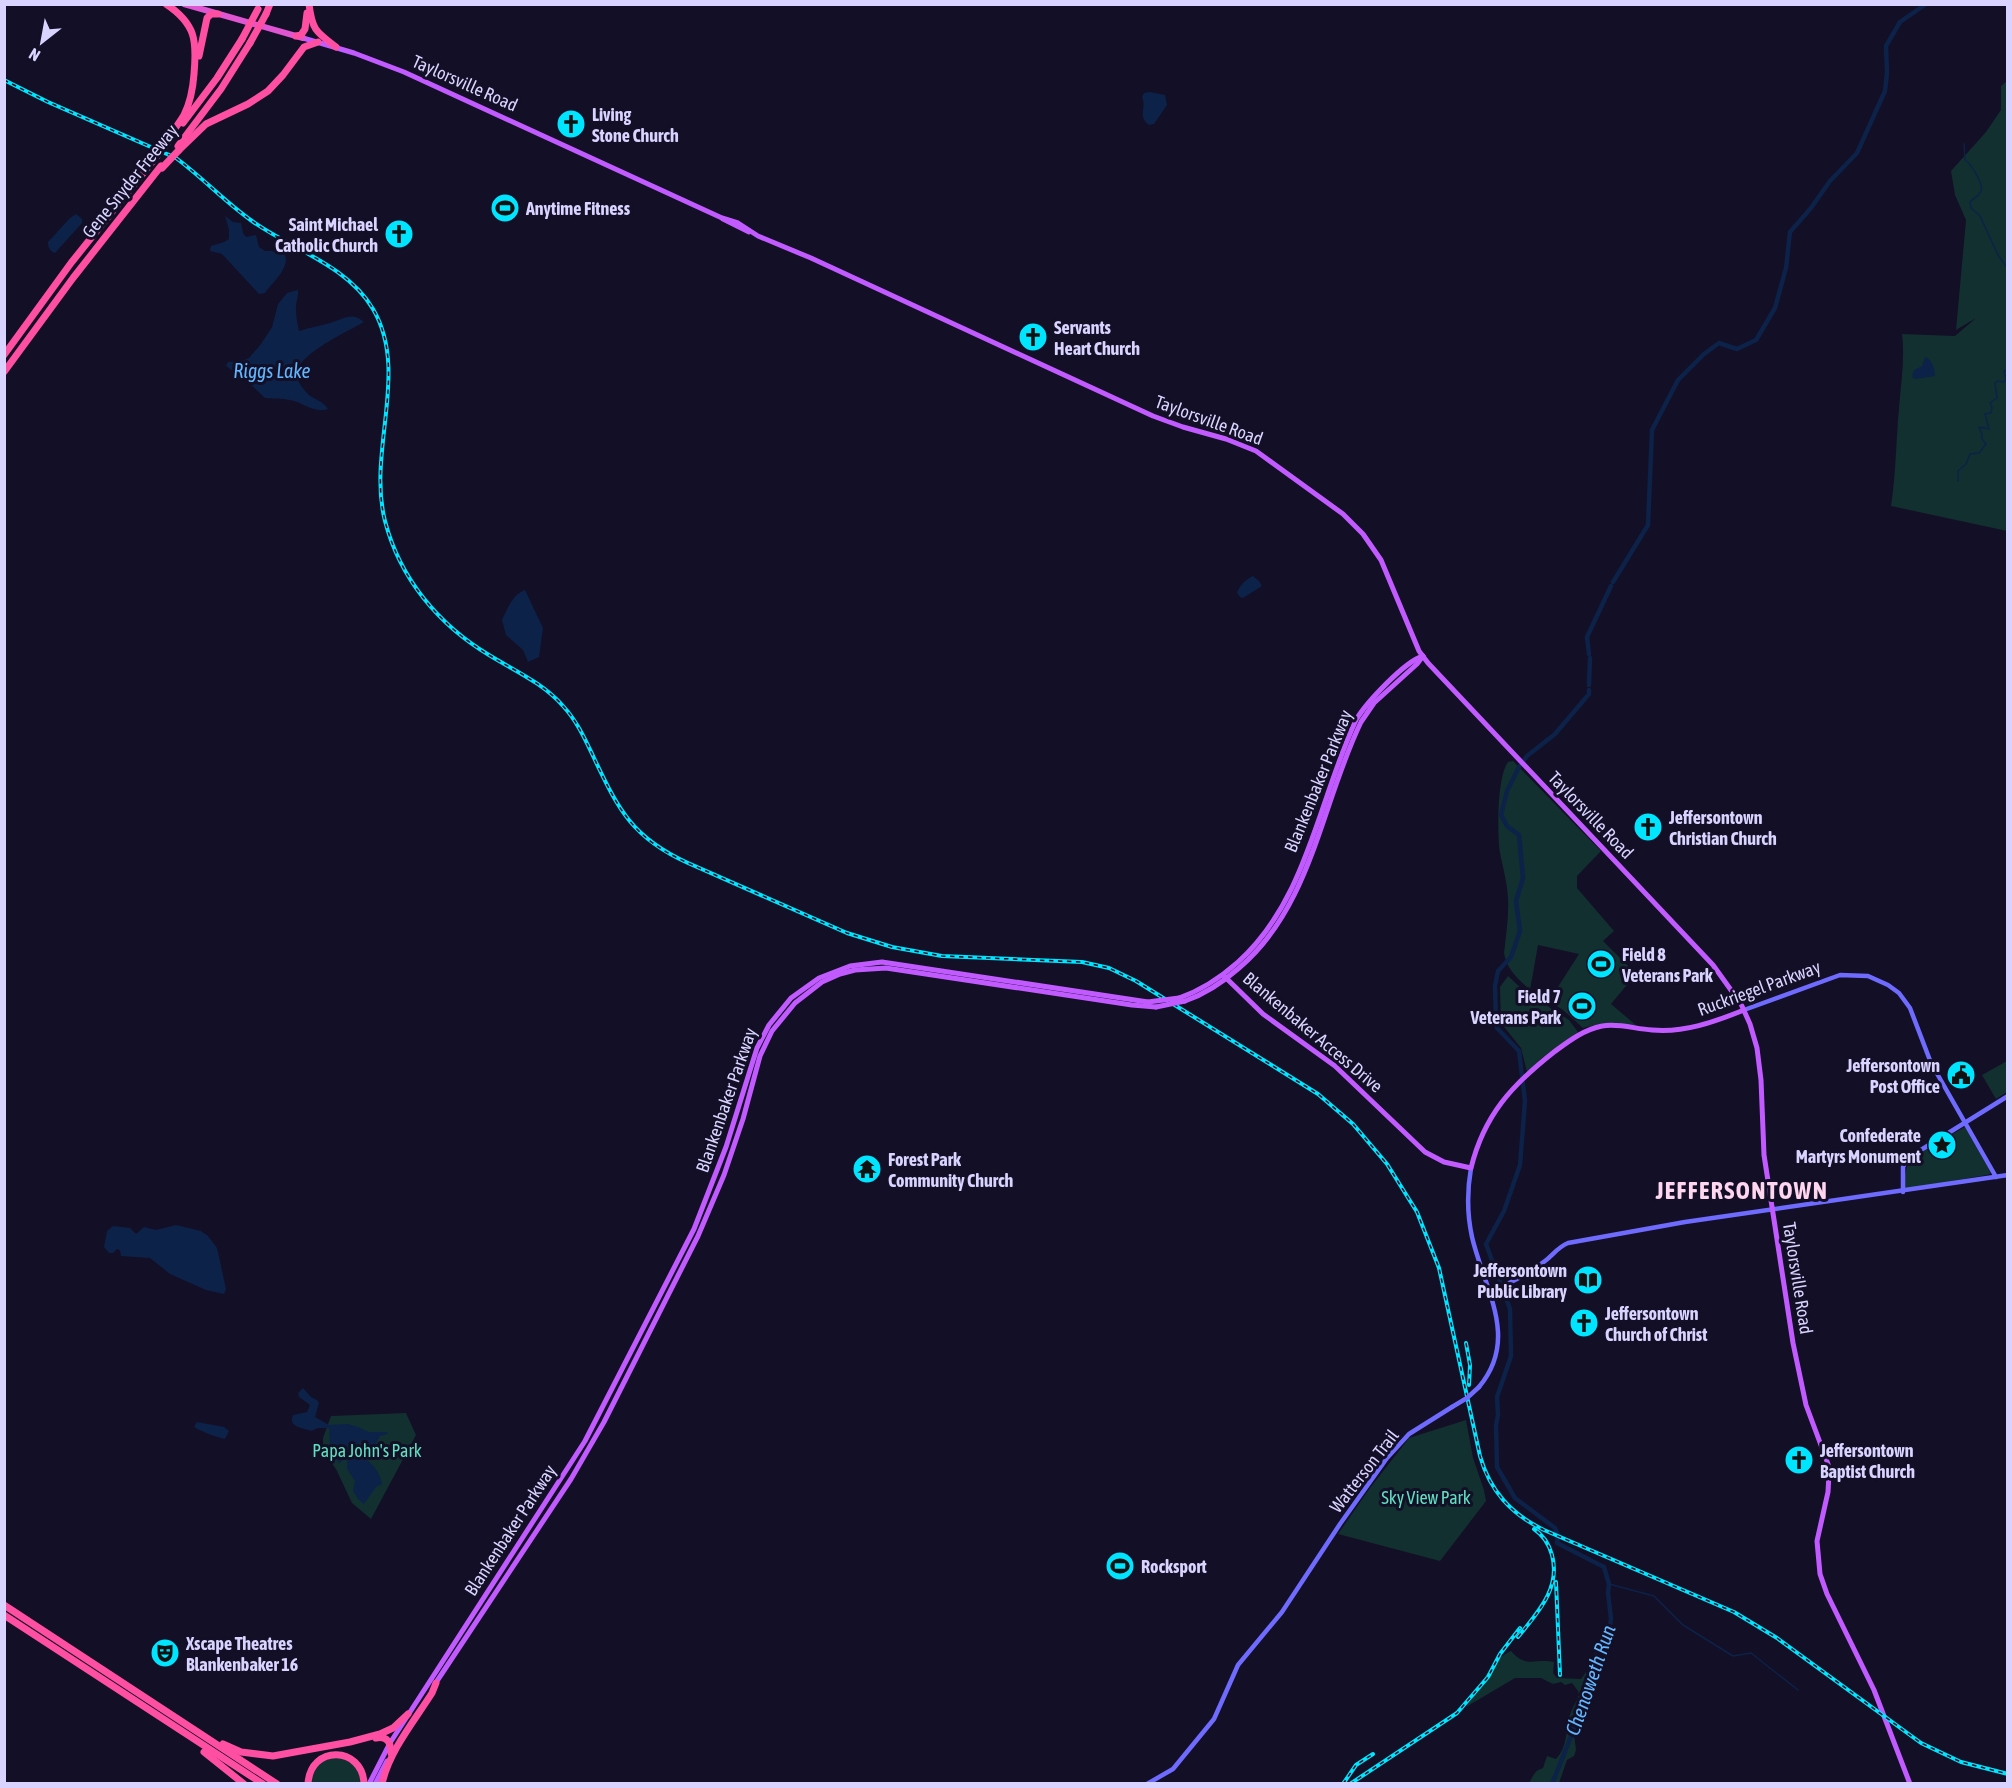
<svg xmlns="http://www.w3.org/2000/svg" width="2012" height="1788" font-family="'Asap Condensed',sans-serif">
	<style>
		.green { fill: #12302f }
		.water { fill: #0c2248 }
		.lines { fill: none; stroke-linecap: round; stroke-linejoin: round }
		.stream { stroke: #0c2248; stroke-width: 1.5 }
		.river { stroke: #0c2248; stroke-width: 4.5 }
		.secondary { stroke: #6f6bff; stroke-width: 4.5 }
		.primary { stroke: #c25bff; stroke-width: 5 }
		.trunk { stroke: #e055d1; stroke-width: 6 }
		.motorway { stroke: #ff4fa3; stroke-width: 7 }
		.rail-casing { stroke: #00e5ff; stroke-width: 4 }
		.rail { stroke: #130f26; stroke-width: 1.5; stroke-dasharray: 4.5; stroke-linecap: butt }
		.secondary-bridge { stroke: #6f6bff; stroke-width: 4.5 }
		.primary-bridge { stroke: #c25bff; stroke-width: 5 }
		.motorway-bridge { stroke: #ff4fa3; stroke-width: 7 }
		.labels { text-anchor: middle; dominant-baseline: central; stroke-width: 6; stroke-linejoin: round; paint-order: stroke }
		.street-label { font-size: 18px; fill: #d9d4ff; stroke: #130f26 }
		.poi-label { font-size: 18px; font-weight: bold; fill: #d9d4ff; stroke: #130f26; text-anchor: start }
		.park-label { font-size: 18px; fill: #5fe0c0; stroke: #130f26 }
		.water-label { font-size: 20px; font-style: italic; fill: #62b6ff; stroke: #130f26 }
		.district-label { font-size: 24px; font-weight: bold; letter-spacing: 1.5px; fill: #ffd6f0; stroke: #130f26 }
	</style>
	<rect width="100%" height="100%" fill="#130f26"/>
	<g class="green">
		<path d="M2007,81V531L1891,506C1896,472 1896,441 1899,408C1901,383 1905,359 1902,334L1955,336L1976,318L1956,330L1966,220L1955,195L1951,171L1986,132L2001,110V86Z"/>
		<path d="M1513,761L1601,851L1577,876V888L1614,931L1603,941L1636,974L1611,1004L1637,1026L1603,1023L1583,1028L1563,1010L1549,1001L1579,954L1538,945L1530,990C1518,979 1507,970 1504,953C1506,935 1509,916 1508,898C1507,882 1503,868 1500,853C1497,833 1497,777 1508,762Z"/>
		<polygon points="1508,976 1523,990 1569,1020 1578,1032 1542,1058 1527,1072 1521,1048 1501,1023 1500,987"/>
		<polygon points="2007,1061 2007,1092 1996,1099 1982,1075"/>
		<polygon points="1965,1127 1991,1173 1987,1175 1905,1189 1905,1175 1908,1163 1931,1146"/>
		<polygon points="406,1413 416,1435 371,1519 352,1503 336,1469 323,1451 323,1438 331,1416"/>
		<polygon points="1466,1420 1473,1458 1484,1490 1486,1501 1440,1561 1338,1534 1370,1488 1409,1438"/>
		<path d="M1511,1651C1527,1669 1535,1658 1554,1662L1553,1673L1557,1678L1581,1679L1586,1672L1590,1677L1588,1687V1695L1583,1707L1582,1721L1574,1734L1576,1750L1574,1756L1567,1760L1559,1783H1529C1534,1775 1534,1771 1543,1768L1547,1756L1556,1759C1567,1748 1566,1731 1569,1718C1571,1710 1576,1702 1579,1695L1578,1691L1572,1683L1565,1685L1561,1682L1553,1684L1541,1678H1515L1466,1707C1481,1689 1488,1661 1511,1651Z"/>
		<polygon points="339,1756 357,1767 362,1784 309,1784 310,1778 321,1760"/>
	</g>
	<g class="water">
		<path d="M1150,92L1165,95L1167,105L1154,124L1149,125C1137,116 1147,108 1142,97L1144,93Z"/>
		<path d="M76,214L82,219V223L55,253C50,251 48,248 48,242L70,218Z"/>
		<path d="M225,216L233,222L241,223L243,233L246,237L256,235L259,247L265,251H272L285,255C290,268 272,283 265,293L259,294L222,254L210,251L211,246L224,242L229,239V230Z"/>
		<path d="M298,290C299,297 295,303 296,311C296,315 298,327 299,331C310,327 322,326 333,322C345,318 353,312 364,322C349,331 286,359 298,380C300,385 305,391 309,395C316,400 323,401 328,409C314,414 303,402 290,400C282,398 273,399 265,398L247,381L226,366L228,362L242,361L249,358L261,344L272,327L278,304L287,293Z"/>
		<path d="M1925,357C1932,359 1935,369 1935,376L1915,379L1912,377L1914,370L1922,366Z"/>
		<path d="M1253,576L1259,581L1262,586L1243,598L1240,597L1237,593C1239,586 1246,579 1253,576Z"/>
		<path d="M525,590L543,628L539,657L528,662L523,650L506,635L502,620C507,609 513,594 525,590Z"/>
		<polygon points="176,1225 201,1231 208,1236 217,1248 226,1289 224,1294 206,1290 170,1274 150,1258 121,1256 120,1250 117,1249 113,1253 109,1253 104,1247 107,1231 113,1226 130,1228 136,1234 144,1227 156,1230"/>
		<path d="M303,1388L311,1397L317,1400L319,1403L315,1417L329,1425L348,1424L358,1427L369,1432H388L387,1434L380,1436L374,1447L360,1442L352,1451V1453C365,1454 381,1471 382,1484L376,1487L364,1504L358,1499L353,1491L355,1481L347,1469V1460L344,1459L340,1463L338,1462L330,1446L329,1428H318L311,1431C302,1427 288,1428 293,1415L307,1412L310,1405L299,1397L298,1393Z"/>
		<path d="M197,1422L224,1427L229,1431L225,1439C218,1438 200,1431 194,1427Z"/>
	</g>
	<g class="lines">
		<g class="stream">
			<path d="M1964,144L1965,160C1971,164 1984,184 1981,191C1980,195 1973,199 1970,202L1971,208L1980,216L1998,255L2008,269"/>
			<polyline points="1958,481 1958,471 1966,464 1970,454 1979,453 1986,444 1982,439 1982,435 1979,427 1989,429 1985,414 1991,413 1992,407 1990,403 1997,398 1995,383 1998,381 2004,382 2006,379 2004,371 2008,369"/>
			<polyline points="1609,1584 1654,1596 1683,1625 1733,1656 1751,1653 1798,1690"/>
		</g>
		<g class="river">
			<polyline points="1613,582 1648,525 1652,430 1678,380 1704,354 1719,343 1737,349 1756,340 1775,308 1786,268 1790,232 1811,208 1830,181 1857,153 1885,91 1887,73 1886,46 1900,22 1926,4"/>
			<polyline points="1589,654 1587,637 1611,586"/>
			<polyline points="1589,685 1590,658"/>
			<polyline points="1552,1784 1574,1729 1592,1661 1608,1637 1611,1619 1608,1593 1609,1584 1604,1567 1557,1543 1558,1535 1555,1528 1515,1498 1497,1467 1496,1425 1498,1415 1497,1397 1511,1356 1510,1309 1486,1244 1504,1211 1520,1165 1525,1101 1519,1051 1497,1028 1496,1023 1495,986 1498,971 1511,957 1520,931 1516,901 1523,878 1519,835 1507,826 1501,815 1507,791 1519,767 1527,756 1555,734 1589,694 1589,690"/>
		</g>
		<g class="secondary">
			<polyline points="1744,1010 1840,975 1868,976 1888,985 1899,993 1910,1008 1931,1063 1996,1177"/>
			<path d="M1471,1168C1467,1191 1467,1214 1472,1237C1484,1289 1520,1338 1479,1387"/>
			<polyline points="1903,1192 1903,1167 1908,1158 2008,1096"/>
			<path d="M1489,1292C1509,1284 1527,1275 1545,1261C1553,1255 1558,1247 1568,1243L1685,1222L2008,1175"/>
			<polyline points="1147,1784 1173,1769 1214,1719 1238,1665 1282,1612 1340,1524 1387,1458 1409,1434 1452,1407"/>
		</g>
		<g class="primary">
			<polyline points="303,38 354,53 404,72 722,218 738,223 758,236 811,258 1153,416 1183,427 1226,439 1256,451 1343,514 1363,534 1381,560 1419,651 1428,663 1713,965 1741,1004 1750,1024 1757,1048 1761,1080 1764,1155 1793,1343 1806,1405 1828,1464 1829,1474 1828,1492 1817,1541 1820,1574 1827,1594 1874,1690 1910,1784"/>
			<polyline points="723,219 749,232"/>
			<path d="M1223,975L1263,1014L1335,1066L1425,1152L1444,1162L1471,1168C1484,1115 1512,1085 1554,1052C1569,1041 1583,1030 1602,1026C1619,1023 1635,1029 1652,1030C1684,1033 1714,1022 1744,1010"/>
			<path d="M1179,998C1202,990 1220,978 1238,962C1307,900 1318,802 1356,720C1366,703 1404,662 1423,656"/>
			<path d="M1185,1001C1205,994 1223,982 1239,968C1312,906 1321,804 1361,722L1374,703L1417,664L1423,656"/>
			<polyline points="435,1684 571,1479 604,1422 698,1236 724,1175 743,1119 760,1056 772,1031 795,1003 822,982 840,974 855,970 886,968 1132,1005 1156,1007"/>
			<polyline points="369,1784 390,1743 585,1441 694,1229 726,1147 757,1048 769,1025 791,998 819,978 850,966 882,962 1148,1002"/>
			<polyline points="375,1784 387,1761"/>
		</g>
		<polyline class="trunk" points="184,4 303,38"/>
		<g class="motorway">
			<path d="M309,4C312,30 316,32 336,47"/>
			<polyline points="266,14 270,4"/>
			<polyline points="296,36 301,35 305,29 307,13"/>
			<polyline points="199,56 207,18 211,14 218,14"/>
			<polyline points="183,123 217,78 242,39"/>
			<path d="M165,142C171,134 178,125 184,115C190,103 193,88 194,74C197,41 196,24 166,4"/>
			<polyline points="178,146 221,89 250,43"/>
			<polyline points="179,150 206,124 248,104 268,91 283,75 304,47 318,42"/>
			<polyline points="4,355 71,263 152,162"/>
			<polyline points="4,372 73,278 161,166"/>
			<polyline points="4,1605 277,1784"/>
			<polyline points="4,1615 263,1784"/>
			<path d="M376,1738C387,1736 391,1742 391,1753"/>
			<polyline points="223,1744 241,1752 273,1756 350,1742 380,1734 393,1728 408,1714"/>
			<polyline points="204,1752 244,1784"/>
			<path d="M308,1784C310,1744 363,1746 364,1784"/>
			<path d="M382,1784C389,1751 415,1720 432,1693L436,1683"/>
		</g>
		<g class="rail-casing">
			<g id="rail">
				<path d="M4,80L48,102L176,158C203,178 225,202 252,221C291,249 347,265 373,309C410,372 367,451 385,521C400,579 439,625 489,655C515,671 543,683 563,706C577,721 585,739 594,758C619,811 633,838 688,863L847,933L892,947L942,956L1082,962L1109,968L1136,981L1318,1094L1353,1124L1387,1164L1417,1212L1439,1268L1480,1456C1490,1491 1511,1514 1544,1530L1734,1612L1777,1638L1921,1743L1961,1762L2008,1774"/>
				<polyline points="1466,1343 1470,1365 1469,1385"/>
				<polyline points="1556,1582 1560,1675"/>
				<path d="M1518,1637C1537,1613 1561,1589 1552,1555C1549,1544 1543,1535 1534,1529"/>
				<polyline points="1343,1784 1356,1765 1373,1754"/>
				<polyline points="1350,1784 1457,1713 1488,1677 1500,1654 1520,1628"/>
			</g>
		</g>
		<use href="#rail" class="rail"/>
		<polyline class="secondary-bridge" points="1452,1407 1467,1398 1479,1387"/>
		<g class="primary-bridge">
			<polyline points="1148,1002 1179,998"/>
			<polyline points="1156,1007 1185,1001"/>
		</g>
		<g class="motorway-bridge">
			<polyline points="242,39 258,9"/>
			<polyline points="250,43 266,14"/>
			<polyline points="152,162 167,144"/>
			<polyline points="162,168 179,150"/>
		</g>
	</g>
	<defs>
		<g id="church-disc" transform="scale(1.5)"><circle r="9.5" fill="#00e5ff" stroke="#130f26"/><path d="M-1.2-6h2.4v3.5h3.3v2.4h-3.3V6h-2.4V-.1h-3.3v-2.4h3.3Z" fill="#111"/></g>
		<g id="stadium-disc" transform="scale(1.5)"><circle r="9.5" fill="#00e5ff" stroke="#130f26"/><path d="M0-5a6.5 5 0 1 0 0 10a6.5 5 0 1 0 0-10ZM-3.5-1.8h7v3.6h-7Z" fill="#111"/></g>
		<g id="civic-disc" transform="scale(1.5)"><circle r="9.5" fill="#00e5ff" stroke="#130f26"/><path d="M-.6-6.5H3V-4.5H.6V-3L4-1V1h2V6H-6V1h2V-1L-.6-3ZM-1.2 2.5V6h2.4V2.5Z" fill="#111"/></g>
		<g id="sight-disc" transform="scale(1.5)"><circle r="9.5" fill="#00e5ff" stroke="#130f26"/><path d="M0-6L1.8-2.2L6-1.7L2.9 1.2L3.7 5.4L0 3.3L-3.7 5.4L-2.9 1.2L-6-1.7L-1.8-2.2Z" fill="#111"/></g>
		<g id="temple-disc" transform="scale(1.5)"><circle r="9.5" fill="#00e5ff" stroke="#130f26"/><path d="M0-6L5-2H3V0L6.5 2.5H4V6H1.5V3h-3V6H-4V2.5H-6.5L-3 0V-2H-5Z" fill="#111"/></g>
		<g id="library-disc" transform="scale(1.5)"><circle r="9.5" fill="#00e5ff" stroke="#130f26"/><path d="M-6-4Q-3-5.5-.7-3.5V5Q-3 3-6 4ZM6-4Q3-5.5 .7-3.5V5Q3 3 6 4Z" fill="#111"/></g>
		<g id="theatre-disc" transform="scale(1.5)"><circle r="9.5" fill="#00e5ff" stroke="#130f26"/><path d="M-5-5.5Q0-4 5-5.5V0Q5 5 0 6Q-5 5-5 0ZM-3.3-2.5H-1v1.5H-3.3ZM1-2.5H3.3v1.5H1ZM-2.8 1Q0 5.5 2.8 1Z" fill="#111"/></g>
	</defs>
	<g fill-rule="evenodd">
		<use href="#church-disc" x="571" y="124"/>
		<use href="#stadium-disc" x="505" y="208"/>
		<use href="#church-disc" x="399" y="234"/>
		<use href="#church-disc" x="1033" y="337"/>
		<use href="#church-disc" x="1648" y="827"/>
		<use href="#stadium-disc" x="1601" y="964"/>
		<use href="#stadium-disc" x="1582" y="1006"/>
		<use href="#civic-disc" x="1961" y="1075"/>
		<use href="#sight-disc" x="1942" y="1145"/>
		<use href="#temple-disc" x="867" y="1169"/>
		<use href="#library-disc" x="1588" y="1280"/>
		<use href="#church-disc" x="1584" y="1323"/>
		<use href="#church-disc" x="1799" y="1460"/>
		<use href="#stadium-disc" x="1120" y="1566"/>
		<use href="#theatre-disc" x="165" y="1653"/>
	</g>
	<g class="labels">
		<g class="street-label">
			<text transform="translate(465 83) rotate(24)">Taylorsville Road</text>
			<text transform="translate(130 181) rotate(-51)">Gene Snyder Freeway</text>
			<text transform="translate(1209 420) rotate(20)">Taylorsville Road</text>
			<text transform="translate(1318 781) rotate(-68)">Blankenbaker Parkway</text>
			<text transform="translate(1591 815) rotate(46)">Taylorsville Road</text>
			<text transform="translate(1759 988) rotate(-20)">Ruckriegel Parkway</text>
			<text transform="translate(1313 1032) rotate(40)">Blankenbaker Access Drive</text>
			<text transform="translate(726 1100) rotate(-71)">Blankenbaker Parkway</text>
			<text transform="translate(1798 1278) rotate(81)">Taylorsville Road</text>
			<text transform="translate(1364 1471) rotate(-52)">Watterson Trail</text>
			<text transform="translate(510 1530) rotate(-57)">Blankenbaker Parkway</text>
		</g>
		<g class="poi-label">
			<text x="592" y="114">Living<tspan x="592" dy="21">Stone Church</tspan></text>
			<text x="526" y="208">Anytime Fitness</text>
			<text x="378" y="224" text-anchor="end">Saint Michael<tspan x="378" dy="21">Catholic Church</tspan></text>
			<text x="1054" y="327">Servants<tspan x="1054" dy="21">Heart Church</tspan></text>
			<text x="1669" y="817">Jeffersontown<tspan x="1669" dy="21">Christian Church</tspan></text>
			<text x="1622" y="954">Field 8<tspan x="1622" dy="21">Veterans Park</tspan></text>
			<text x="1561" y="996" text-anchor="end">Field 7<tspan x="1561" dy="21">Veterans Park</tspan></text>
			<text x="1940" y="1065" text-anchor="end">Jeffersontown<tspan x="1940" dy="21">Post Office</tspan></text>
			<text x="1921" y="1135" text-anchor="end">Confederate<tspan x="1921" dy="21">Martyrs Monument</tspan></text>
			<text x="888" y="1159">Forest Park<tspan x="888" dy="21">Community Church</tspan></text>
			<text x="1567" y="1270" text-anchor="end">Jeffersontown<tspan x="1567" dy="21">Public Library</tspan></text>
			<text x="1605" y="1313">Jeffersontown<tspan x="1605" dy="21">Church of Christ</tspan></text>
			<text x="1820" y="1450">Jeffersontown<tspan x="1820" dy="21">Baptist Church</tspan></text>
			<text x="1141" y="1566">Rocksport</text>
			<text x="186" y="1643">Xscape Theatres<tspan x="186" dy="21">Blankenbaker 16</tspan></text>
		</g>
		<g class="park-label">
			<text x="367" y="1450">Papa John's Park</text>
			<text x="1426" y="1497">Sky View Park</text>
		</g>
		<g class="water-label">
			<text x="272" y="370">Riggs Lake</text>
			<text transform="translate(1590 1680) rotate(-71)">Chenoweth Run</text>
		</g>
		<g class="district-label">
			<text x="1742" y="1190">JEFFERSONTOWN</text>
		</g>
	</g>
	<rect width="2012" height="1788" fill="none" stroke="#d9d4ff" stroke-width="12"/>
	<g transform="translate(42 42) rotate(211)" stroke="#130f26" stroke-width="4.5" paint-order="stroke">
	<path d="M0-4.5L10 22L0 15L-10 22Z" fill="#d9d4ff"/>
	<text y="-9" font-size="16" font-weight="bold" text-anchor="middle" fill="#d9d4ff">N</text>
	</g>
</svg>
